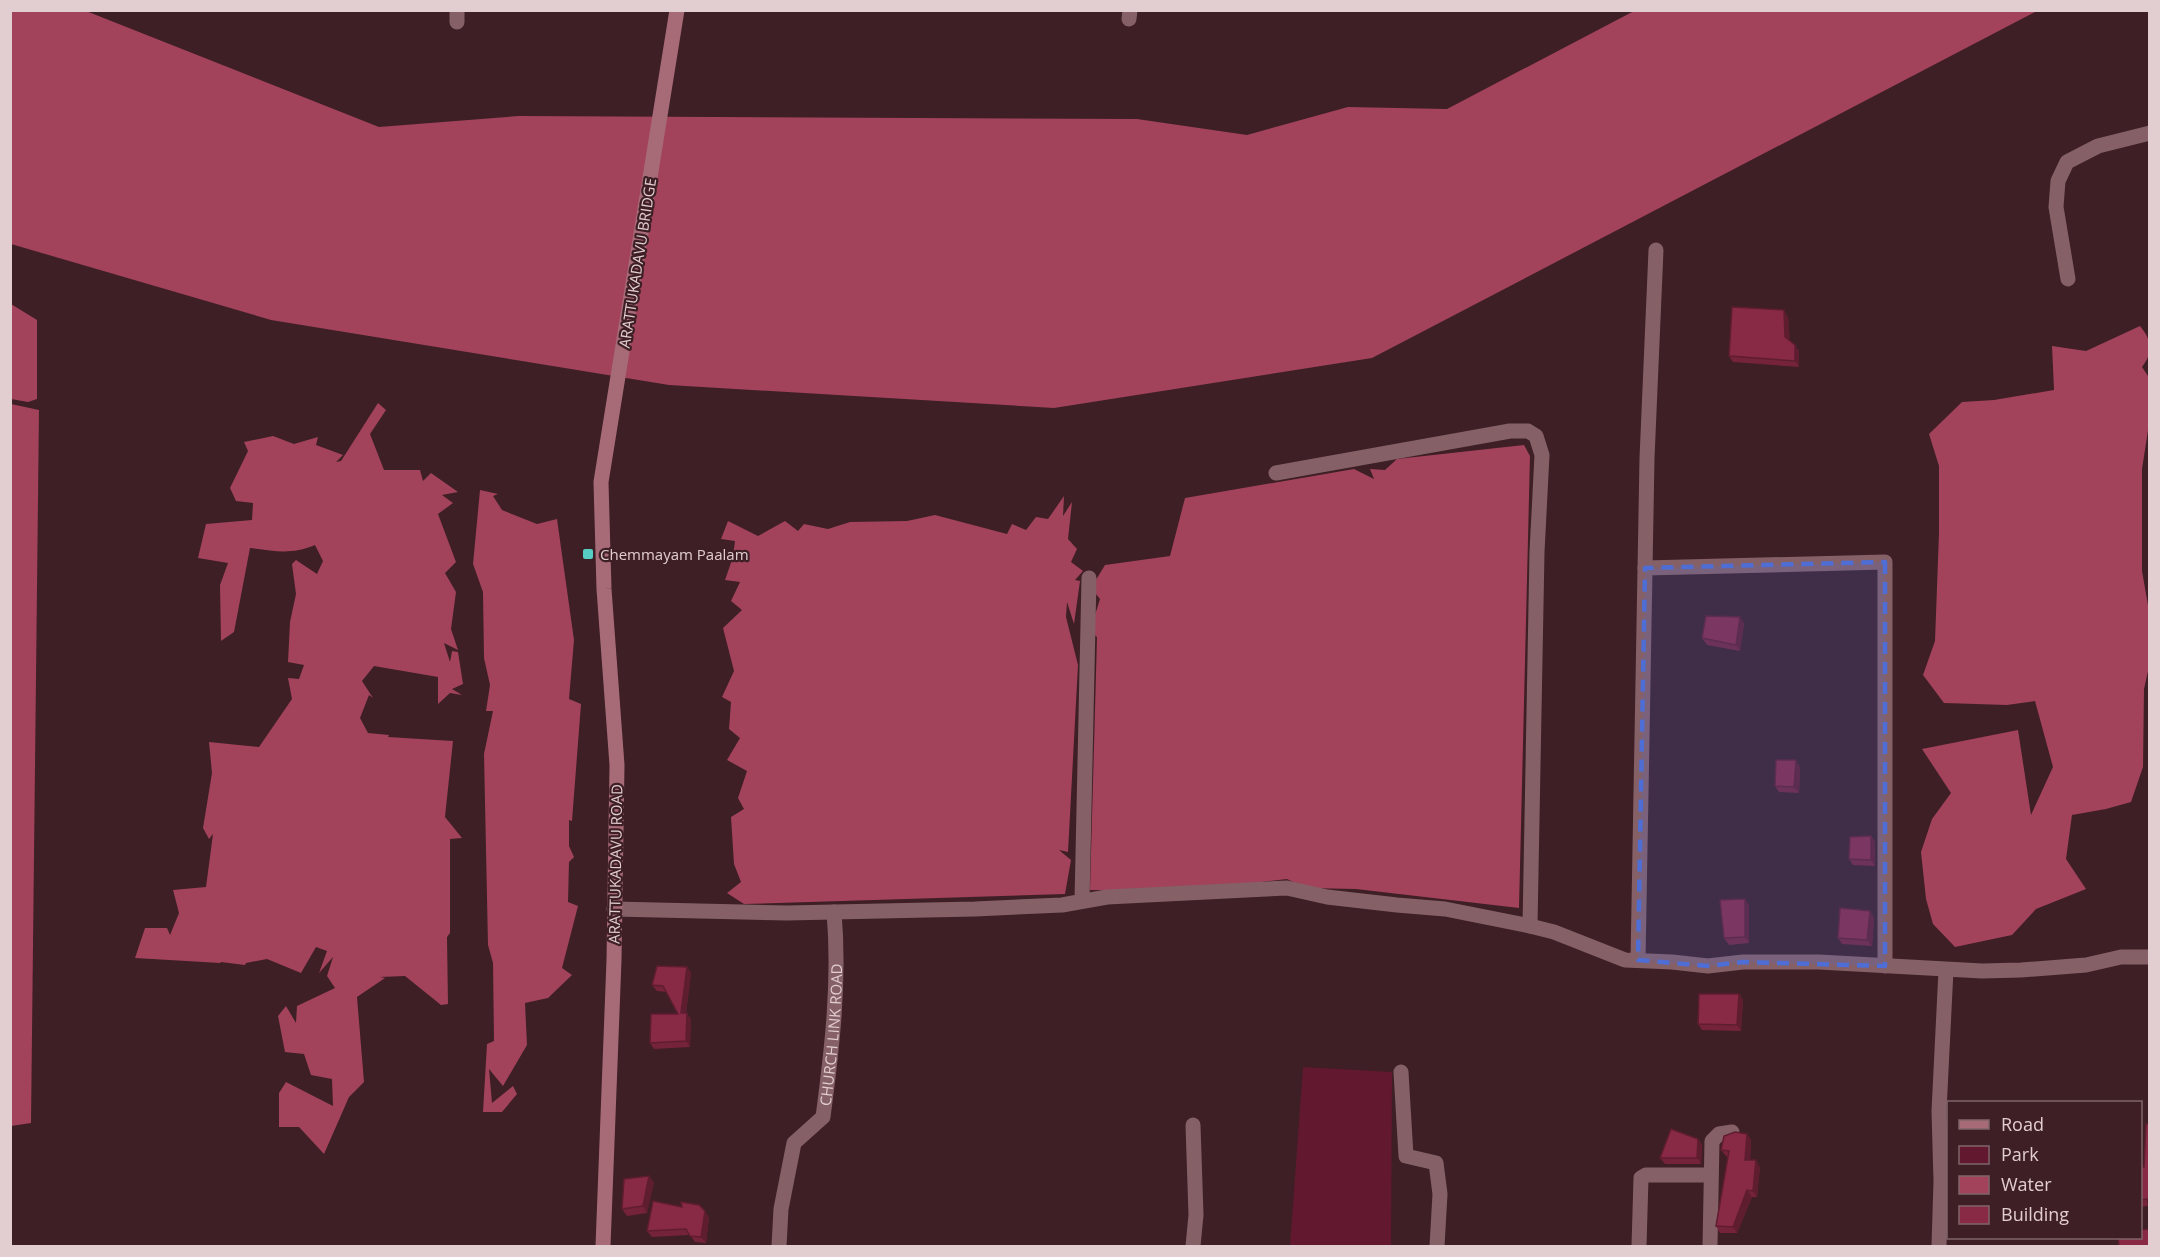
<svg xmlns="http://www.w3.org/2000/svg" width="2160" height="1257" font-family="'Open Sans',sans-serif">
	<style>
		.green { fill: #62192f }
		.water { fill: #a2425b }
		.lines { fill: none; stroke-linecap: round; stroke-linejoin: round }
		.minor { stroke: #856067; stroke-width: 15 }
		.secondary { stroke: #a76a77; stroke-width: 15 }
		.wall { fill: #75233b }
		.shaded-wall { fill: #5f1d30 }
		.building { fill: #882945; stroke: #5f1d30; stroke-width: 1.5 }
		.marked { fill: #4e6ed6; fill-opacity: 0.2; stroke: #4e6ed6; stroke-width: 4.5; stroke-dasharray: 12 8; stroke-linejoin: round }
		.poi-dot { fill: #56cec3; stroke: #3d1f25; stroke-width: 2 }
		.labels { text-anchor: middle; dominant-baseline: central; stroke-width: 4.5; stroke-linejoin: round; paint-order: stroke }
		.street-label { font-size: 15px; fill: #e2cdd0; stroke: #3d1f25 }
		.poi-label { font-size: 15px; fill: #e2cdd0; stroke: #3d1f25; text-anchor: start }
	</style>
	<rect width="100%" height="100%" fill="#3d1f25"/>
	<polygon class="green" points="1303,1067 1392,1072 1391,1246 1290,1246"/>
	<g class="water">
		<polygon points="10,11 86,11 379,127 519,116 1137,119 1247,135 1348,107 1447,109 1634,11 2037,11 1372,358 1054,408 669,385 271,320 11,244"/>
		<polygon points="11,304 37,320 37,399 28,402 11,399"/>
		<path d="M2140,326C2152,341 2154,351 2142,367L2150,379L2149,424L2142,469V571L2149,611L2150,662L2144,689L2143,767L2131,802L2106,809L2072,815L2066,859L2086,889L2036,909L2012,935L1955,947L1933,924L1926,899L1921,852L1932,819L1951,793L1922,749L2018,730L2031,815L2053,767L2035,701L2007,705L1944,703L1923,675L1935,641L1939,533V466L1929,434L1962,402L1994,400L2054,390L2052,346L2086,351Z"/>
		<path d="M378,403L386,410L370,434L384,470H420L423,481L431,473L458,492L442,495L453,503L438,514L456,562L445,573L456,592L451,629L458,650L444,643L450,662L452,651L458,652L463,684L452,689L462,695L450,693L438,704V677L374,666L362,681L373,698L369,695L360,718L368,733L389,735L388,737L453,741L445,817L462,838L450,839V933L447,937L448,1004L441,1005L405,976L380,977L385,978L357,997L364,1082L349,1097L324,1154L299,1127H279V1093L286,1082L333,1106L332,1079L311,1075L304,1054L285,1052L278,1016L286,1006L296,1023L297,1006L335,988L327,976L333,957L319,973L327,951L316,947L301,973L267,959L246,963L245,965L221,962L220,963L135,958L145,928H167L170,935L179,913L173,890L206,887L213,834L209,839L203,828L212,773L209,742L259,747L292,699L288,678L299,679L304,665L288,662L290,622L296,594L292,564L296,560L317,574L323,561L315,545C291,555 275,551 250,548L234,632L221,641L220,585L228,563L198,558L206,524L252,520L253,503L236,501L230,488L248,451L244,442L273,436L294,444L318,437L316,445L343,455L336,462L341,461Z"/>
		<polygon points="11,404 39,410 31,1123 11,1126"/>
		<polygon points="1524,445 1530,456 1519,908 1356,889 1305,888 1287,879 1185,891 1090,890 1097,637 1090,631 1100,599 1091,588 1105,565 1170,556 1185,498 1354,469 1374,479 1370,469 1385,470 1397,459"/>
		<polygon points="480,490 498,494 493,496 502,510 537,524 557,519 574,640 569,699 581,704 572,821 569,820 569,846 574,857 569,862 568,902 578,906 562,968 572,975 548,998 525,1003 527,1045 503,1086 489,1069 492,1103 513,1086 517,1094 502,1112 483,1112 487,1044 494,1041 493,963 488,945 484,754 493,711 486,711 490,685 484,658 483,592 473,564"/>
		<polygon points="1064,496 1063,516 1072,502 1068,539 1077,549 1071,562 1083,571 1075,580 1080,581 1074,624 1067,602 1066,617 1078,665 1068,852 1059,850 1071,860 1065,894 744,904 727,893 741,882 734,864 731,817 744,809 738,798 747,771 727,760 740,738 729,729 731,702 722,697 734,671 723,628 742,610 731,601 740,582 725,580 733,557 735,541 721,539 728,521 758,536 785,521 798,531 804,524 828,529 850,522 907,521 935,515 1007,534 1012,524 1026,530 1036,517 1048,519"/>
	</g>
	<g class="lines">
		<g class="minor">
			<polyline points="1129,19 1130,10"/>
			<polyline points="457,22 457,10"/>
			<polyline points="2068,279 2056,207 2058,181 2067,162 2098,146 2150,133"/>
			<polyline points="1276,473 1510,431 1528,431 1536,436 1542,455 1537,552 1530,926"/>
			<polyline points="1645,568 1885,562 1885,966"/>
			<polyline points="1082,901 1089,578"/>
			<polyline points="614,909 787,913 975,909 1062,905 1107,897 1287,888 1327,897 1397,905 1445,909 1530,926 1554,932 1625,960 1672,962 1708,966 1743,962 1819,962 1982,971 2021,970 2086,965 2121,957 2150,957"/>
			<polyline points="1638,960 1647,458 1656,250"/>
			<polyline points="1401,1072 1406,1156 1436,1163 1440,1194 1437,1246"/>
			<path id="s1" d="M779,1246L781,1209L794,1143L823,1117C832,1049 840,981 834,912"/>
			<polyline points="1193,1246 1196,1215 1193,1125"/>
			<polyline points="1639,1246 1641,1178 1646,1175 1711,1175"/>
			<polyline points="1710,1246 1712,1141 1719,1134 1732,1132"/>
			<polyline points="1939,1246 1941,1181 1939,1111 1946,970"/>
		</g>
		<polyline class="secondary" points="603,1246 614,960 617,765 604,589 601,482 677,10"/>
	</g>
	<g class="wall">
		<polygon points="1788,317 1789,341 1799,351 1799,367 1733,362 1729,356"/>
		<polygon points="1744,623 1740,651 1707,645 1702,638"/>
		<polygon points="1800,767 1799,793 1779,792 1775,786"/>
		<polygon points="1871,836 1875,842 1875,866 1853,865 1849,859"/>
		<polygon points="1749,905 1749,943 1729,945 1724,938"/>
		<polygon points="1874,917 1872,946 1842,944 1838,938"/>
		<polygon points="687,967 691,973 686,1013 691,1019 690,1047 654,1049 650,1043 678,1014 667,992 657,991 652,985"/>
		<polygon points="1739,994 1743,1000 1741,1031 1702,1030 1698,1024"/>
		<polygon points="1747,1134 1751,1140 1750,1160 1760,1167 1757,1197 1752,1197 1737,1233 1720,1233 1716,1226 1728,1157 1726,1156 1721,1150"/>
		<polygon points="1698,1139 1702,1145 1701,1164 1665,1164 1660,1158"/>
		<polygon points="2140,1167 2144,1167 2148,1206 2140,1207"/>
		<polygon points="654,1182 647,1213 627,1216 622,1209"/>
		<polygon points="709,1217 706,1243 695,1242 690,1235 652,1237 647,1231"/>
	</g>
	<g class="shaded-wall">
		<polygon points="1784,310 1788,317 1790,343 1785,337"/>
		<polygon points="1795,345 1799,351 1799,367 1795,361"/>
		<polygon points="1740,617 1744,623 1740,651 1736,645"/>
		<polygon points="1796,760 1800,767 1799,793 1794,787"/>
		<polygon points="1871,836 1875,842 1875,866 1871,860"/>
		<polygon points="1745,899 1749,905 1749,943 1745,937"/>
		<polygon points="1870,911 1874,917 1872,946 1867,940"/>
		<polygon points="687,967 691,973 685,1020 681,1013"/>
		<polygon points="1739,994 1743,1000 1741,1031 1737,1025"/>
		<polygon points="687,1013 691,1019 690,1047 686,1041"/>
		<polygon points="1747,1134 1751,1140 1750,1166 1745,1160"/>
		<polygon points="1698,1139 1702,1145 1701,1164 1697,1158"/>
		<polygon points="1756,1160 1760,1167 1757,1197 1753,1191"/>
		<polygon points="649,1176 654,1182 647,1213 643,1206"/>
		<polygon points="1747,1190 1752,1197 1737,1233 1733,1227"/>
		<polygon points="705,1211 709,1217 706,1243 701,1237"/>
	</g>
	<g class="building">
		<polygon points="1732,307 1784,310 1785,337 1795,345 1795,361 1729,356"/>
		<polygon points="1706,616 1740,617 1736,645 1702,638"/>
		<polygon points="1776,760 1796,760 1794,787 1775,786"/>
		<polygon points="1871,836 1871,860 1849,859 1850,837"/>
		<polygon points="1745,899 1745,937 1724,938 1720,900"/>
		<polygon points="1840,908 1870,911 1867,940 1838,938"/>
		<polygon points="657,966 687,967 681,1013 687,1013 686,1041 650,1043 651,1014 678,1014 663,986 652,985"/>
		<polygon points="1699,994 1739,994 1737,1025 1698,1024"/>
		<polygon points="2146,1124 2150,1124 2150,1224 2148,1199 2140,1200 2140,1167 2144,1167"/>
		<polygon points="1671,1129 1698,1139 1697,1158 1660,1158"/>
		<polygon points="1735,1132 1747,1134 1745,1160 1756,1160 1753,1191 1747,1190 1733,1227 1716,1226 1729,1151 1721,1150 1724,1136"/>
		<polygon points="649,1176 643,1206 622,1209 624,1179"/>
		<polygon points="653,1201 682,1207 681,1202 699,1205 705,1211 701,1237 690,1236 686,1229 647,1231"/>
		<polygon points="2150,1229 2150,1246 2119,1246 2118,1238 2140,1238 2140,1230"/>
	</g>
	<path class="marked" d="M1885,562V966L1743,962L1708,966L1638,960L1645,568Z"/>
	<rect class="poi-dot" x="582" y="548" width="12" height="12" rx="3"/>
	<g class="labels">
		<g class="street-label">
			<text transform="translate(637 263) rotate(-81)">ARATTUKADAVU BRIDGE</text>
			<text transform="translate(615 864) rotate(-89)">ARATTUKADAVU ROAD</text>
			<text stroke="none"><textPath href="#s1" startOffset="226">CHURCH LINK ROAD</textPath></text>
		</g>
		<g class="poi-label">
			<text x="600" y="554">Chemmayam Paalam</text>
		</g>
	</g>
	<rect width="2160" height="1257" fill="none" stroke="#e2cdd0" stroke-width="24"/>
	<rect x="1947" y="1101" width="195" height="138" fill="#3d1f25" stroke="#7f6569" stroke-width="1.5"/>
	<rect x="1959" y="1120" width="30" height="9" fill="#a76a77" stroke="#7f6569" stroke-width="1.5"/>
	<text x="2001" y="1131" font-size="18" fill="#e2cdd0">Road</text>
	<rect x="1959" y="1146" width="30" height="18" fill="#62192f" stroke="#7f6569" stroke-width="1.5"/>
	<text x="2001" y="1161" font-size="18" fill="#e2cdd0">Park</text>
	<rect x="1959" y="1176" width="30" height="18" fill="#a2425b" stroke="#7f6569" stroke-width="1.5"/>
	<text x="2001" y="1191" font-size="18" fill="#e2cdd0">Water</text>
	<rect x="1959" y="1206" width="30" height="18" fill="#882945" stroke="#7f6569" stroke-width="1.5"/>
	<text x="2001" y="1221" font-size="18" fill="#e2cdd0">Building</text>
</svg>
